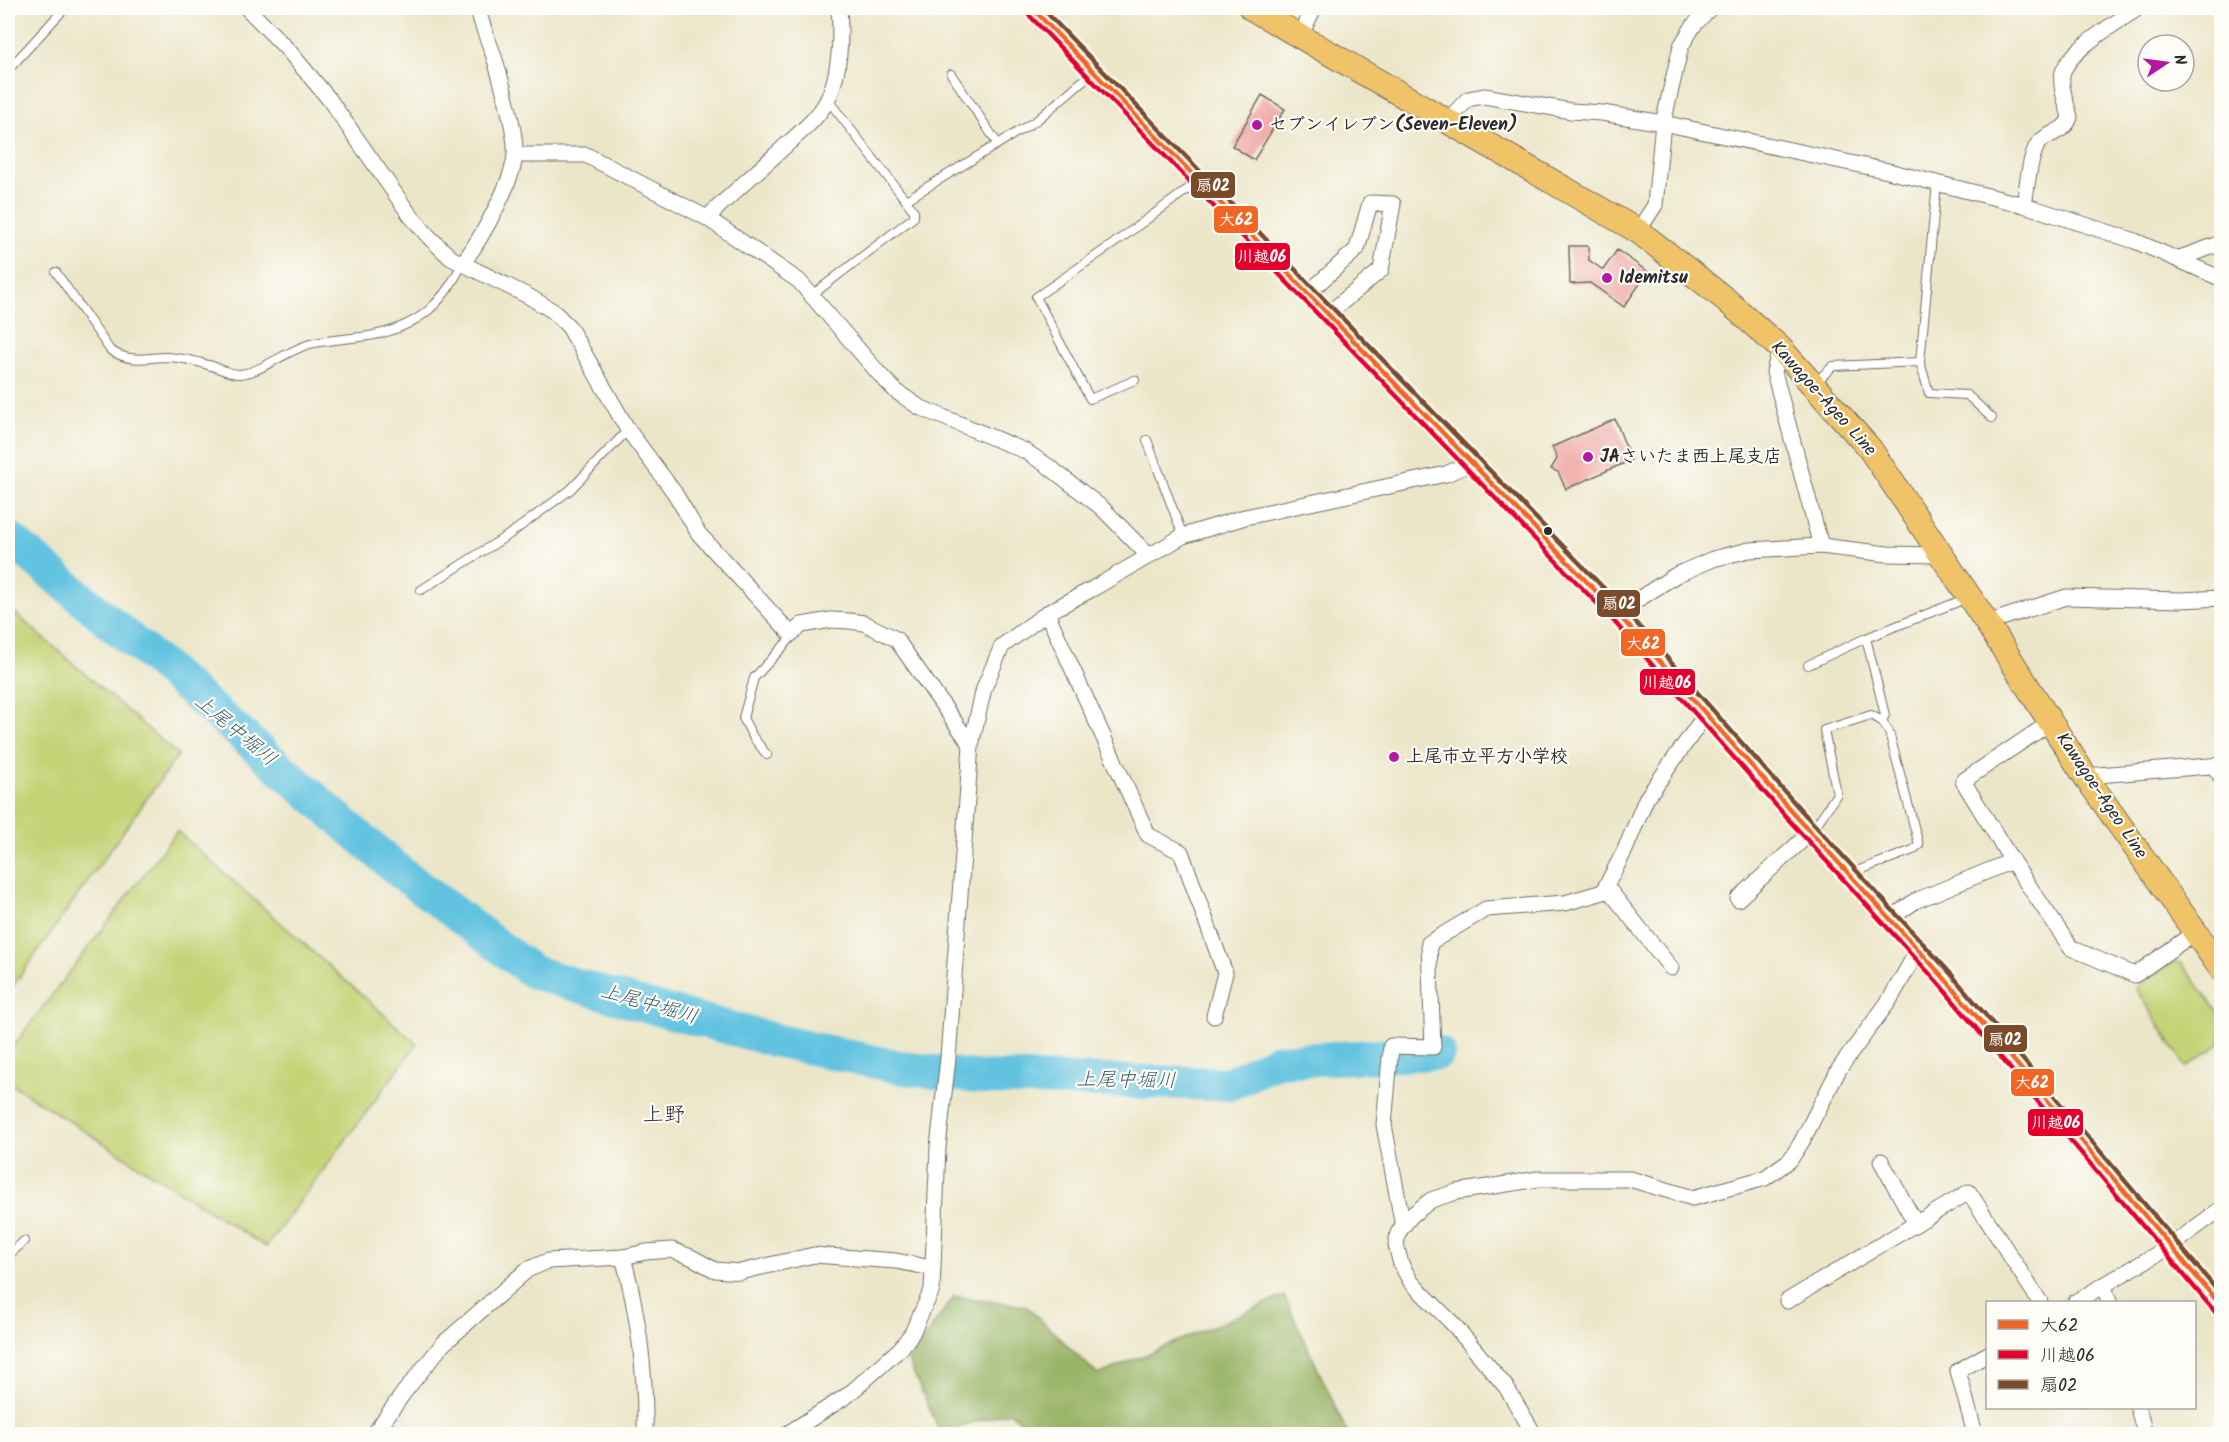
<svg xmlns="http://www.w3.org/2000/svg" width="2229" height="1442" font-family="Kalam,'Klee One',sans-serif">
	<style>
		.green { fill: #c3d376; stroke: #777f50; stroke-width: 1.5 }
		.forest { fill: #9ab567; stroke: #627049; stroke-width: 1.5 }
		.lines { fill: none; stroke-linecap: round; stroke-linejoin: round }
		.river { stroke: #62c3e0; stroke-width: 34 }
		.building { fill: #efa19e }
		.service-casing { stroke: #6f6c62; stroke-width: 10 }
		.minor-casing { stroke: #6f6c62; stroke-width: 17 }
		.tertiary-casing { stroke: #6f6c62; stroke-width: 22 }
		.primary-casing { stroke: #6f6c62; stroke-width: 26 }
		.service { stroke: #fff; stroke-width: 8 }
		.minor { stroke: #fff; stroke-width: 15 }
		.tertiary { stroke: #fff; stroke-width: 20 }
		.primary { stroke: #f0c369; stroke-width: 24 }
		.bus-1-casing { stroke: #fdfcf7; stroke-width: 9 }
		.bus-2-casing { stroke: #fdfcf7; stroke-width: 9 }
		.bus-3-casing { stroke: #fdfcf7; stroke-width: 9 }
		.bus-1 { stroke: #f26522; stroke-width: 4.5 }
		.bus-2 { stroke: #e4002b; stroke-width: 4.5 }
		.bus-3 { stroke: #7a4b2a; stroke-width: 4.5 }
		.poi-dot { fill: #b5179e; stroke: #fdfcf7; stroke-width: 2 }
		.bus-dot { fill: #2b2b2b; stroke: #fdfcf7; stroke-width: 2 }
		.labels { text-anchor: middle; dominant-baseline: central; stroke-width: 4.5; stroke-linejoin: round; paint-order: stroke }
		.poi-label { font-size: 18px; font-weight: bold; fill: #2b2b2b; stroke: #fdfcf7; text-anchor: start }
		.street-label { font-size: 18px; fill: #2b2b2b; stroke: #fdfcf7 }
		.water-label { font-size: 20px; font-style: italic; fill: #3e606a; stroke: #fdfcf7 }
		.quarter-label { font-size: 21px; fill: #2b2b2b; stroke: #fdfcf7 }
		.line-badge { stroke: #fdfcf7; stroke-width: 2 }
		.badge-label { font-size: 16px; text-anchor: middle; font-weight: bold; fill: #fff }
	</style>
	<rect width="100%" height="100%" fill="#fdfcf7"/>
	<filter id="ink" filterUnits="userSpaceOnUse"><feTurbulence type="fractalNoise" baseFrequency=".0167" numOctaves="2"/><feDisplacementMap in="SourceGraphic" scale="12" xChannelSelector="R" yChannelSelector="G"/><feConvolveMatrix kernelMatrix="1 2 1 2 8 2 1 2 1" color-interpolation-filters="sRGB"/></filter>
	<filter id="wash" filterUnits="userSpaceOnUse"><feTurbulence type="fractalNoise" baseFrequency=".008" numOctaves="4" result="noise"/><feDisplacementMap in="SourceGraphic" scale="24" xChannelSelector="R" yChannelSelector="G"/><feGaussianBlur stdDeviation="1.35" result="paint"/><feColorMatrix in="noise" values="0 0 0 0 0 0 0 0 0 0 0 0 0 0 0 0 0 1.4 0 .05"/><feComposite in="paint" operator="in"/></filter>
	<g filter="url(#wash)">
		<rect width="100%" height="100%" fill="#ece6c9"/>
		<g class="green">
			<polygon points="15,613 178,755 8,993 8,622"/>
			<polygon points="177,831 417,1044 266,1247 8,1082 8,1053"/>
			<polygon points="2172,962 2182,963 2221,1017 2221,1043 2186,1067 2136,988"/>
		</g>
		<polygon class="forest" points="954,1296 1026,1306 1098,1375 1284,1296 1348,1434 1034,1434 1009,1412 940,1432 908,1361"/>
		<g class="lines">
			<polyline class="river" points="8,537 153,658 400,872 533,972 639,1004 778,1041 903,1068 984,1078 1229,1084 1276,1061 1438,1053"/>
		</g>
		<g id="blocks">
			<g class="building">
				<polygon points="1262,95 1285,109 1254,160 1232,146"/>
				<polygon points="1569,246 1588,246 1589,260 1603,270 1617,250 1648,272 1624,307 1590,283 1570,284"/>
				<polygon points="1615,419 1631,460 1566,489 1558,472 1551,469 1557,459 1552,447"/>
			</g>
		</g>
	</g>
	<g filter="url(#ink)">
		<use href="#blocks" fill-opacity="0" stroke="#6f6c62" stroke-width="1.5"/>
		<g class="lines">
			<g class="service-casing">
				<g id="service">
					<polyline points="8,70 65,8"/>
					<polyline points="951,74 998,144"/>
					<polyline points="1937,183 1920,362 1929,393 1967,395 1992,418"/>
					<polyline points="906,200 1037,120 1094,71"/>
					<path d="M56,272L110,350C132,364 145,357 168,357C181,358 196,361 208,365C218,367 228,374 239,374C261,373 287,350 310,344C331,339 353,339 374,335C418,326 443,304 462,264"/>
					<polyline points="812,295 914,217 914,211 828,100"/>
					<polyline points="1135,380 1090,399 1036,297 1113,244 1199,181"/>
					<polyline points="1815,383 1833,366 1920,362"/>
					<polyline points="1147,440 1183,536"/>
					<polyline points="421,590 510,534 570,490 628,430"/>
					<polyline points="1866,638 1885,715 1882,721"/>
					<polyline points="1808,665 1866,638 1965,599"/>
					<polyline points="767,755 753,737 743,718 754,678 791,638 791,634"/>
					<polyline points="2210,767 2222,784"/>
					<polyline points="1812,831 1837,794 1824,730 1871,715 1882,721 1889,732 1919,845 1913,850 1849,874"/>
					<polyline points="8,1256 24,1241"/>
				</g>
			</g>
			<g class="minor-casing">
				<g id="minor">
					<polyline points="247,8 288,50 329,99 410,215 429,237 451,258 528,296 553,311 569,327 628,430 674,492 699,534 791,634 802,625 831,620 850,621 864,623 896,639 971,745"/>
					<polyline points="1300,36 1314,8"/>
					<polyline points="1448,120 1468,99 1484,96 1571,111 1602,113 1663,123 1888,171 2024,205 2135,241 2222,279"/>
					<polyline points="515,155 586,155 707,218 799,281 882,377 897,392 919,407 1025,451 1048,466 1102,508 1148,555"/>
					<path d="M2024,205C2027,189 2029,157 2038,144C2046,132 2065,134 2070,117C2067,105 2060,88 2062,76C2066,51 2118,22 2138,8"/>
					<path d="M707,218C731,194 757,172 782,149C799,133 822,116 830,94C840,69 841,35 839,8"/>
					<polyline points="1638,231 1655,205 1663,123 1681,46 1694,25 1710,8"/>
					<polyline points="2177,259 2222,243"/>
					<path d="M462,264C480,241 512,184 515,156C517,134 502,83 495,60C490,43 481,26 478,8"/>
					<polyline points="1309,292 1357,249 1370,203 1393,204 1381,270 1329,313"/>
					<polyline points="1780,348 1774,372 1821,546"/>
					<polyline points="1047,613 1148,835 1181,852 1225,973 1214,1016"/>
					<polyline points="1617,613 1676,575 1713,559 1749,550 1821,546 1887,554 1941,555"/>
					<polyline points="1987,623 2066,597 2181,600 2222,598"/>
					<polyline points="2051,722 1963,781 2012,861 2071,948 2135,975 2194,933"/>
					<polyline points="2085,776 2222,765"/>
					<polyline points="1606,886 1671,968"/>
					<polyline points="1738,899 1811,832"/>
					<polyline points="1890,919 1915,901 2012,861"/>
					<polyline points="1881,1161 1916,1224"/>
					<polyline points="1403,1226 1384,1125 1391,1046 1433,1047 1429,943 1486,909 1565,903 1603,892 1625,850 1646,799 1706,714"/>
					<path d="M623,1257C639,1316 646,1374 645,1434"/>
					<polyline points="2104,1285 2109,1302"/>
					<polyline points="1787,1301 1969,1192 2040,1302"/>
					<polyline points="2075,1302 2169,1247 2222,1208"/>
					<polyline points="2138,1408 2145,1434"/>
					<polyline points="374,1434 405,1391 443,1344 527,1270 548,1261 623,1257 646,1252 672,1250 691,1257 715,1270 740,1272 814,1255 896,1261 932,1268"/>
					<polyline points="787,1434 848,1395 901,1348 912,1333 932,1290 938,1147 948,1058 971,745 984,688 1002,646 1047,613 1094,588 1183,536 1245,517 1446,474 1474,462"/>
					<polyline points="1534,1434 1506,1387 1454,1325 1411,1282 1401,1264 1396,1245 1398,1233 1403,1226 1412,1215 1431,1200 1456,1192 1538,1179 1630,1179 1693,1198 1765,1178 1790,1160 1801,1143 1839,1069 1889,1001 1918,950"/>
					<polyline points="1975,1434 1958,1371 1988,1354"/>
				</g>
			</g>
			<g class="tertiary-casing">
				<polyline id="tertiary" points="1032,8 1617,613 1794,814 1945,979 2222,1308"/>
			</g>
			<g class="primary-casing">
				<polyline id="primary" points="1251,8 1638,231 1725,299 1780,348 1870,449 1987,623 2085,776 2222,970"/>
			</g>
			<use href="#service" class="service"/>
			<use href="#minor" class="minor"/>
			<use href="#tertiary" class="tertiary"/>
			<use href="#primary" class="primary"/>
			<g class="bus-1-casing">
				<polyline id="bus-1" points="1032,8 1617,613 1794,814 1945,979 2222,1307"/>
			</g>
			<g class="bus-2-casing">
				<polyline id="bus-2" points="1027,13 1611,618 1788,819 1939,984 2216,1313"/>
			</g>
			<g class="bus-3-casing">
				<polyline id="bus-3" points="1042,8 1623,608 1800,809 1951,974 2222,1296"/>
			</g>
			<use href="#bus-1" class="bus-1"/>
			<use href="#bus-2" class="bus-2"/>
			<use href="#bus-3" class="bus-3"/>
		</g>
	</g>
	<g class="poi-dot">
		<circle cx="1257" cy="125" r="6"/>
		<circle cx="1607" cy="278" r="6"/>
		<circle cx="1588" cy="457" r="6"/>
		<circle cx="1394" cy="757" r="6"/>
	</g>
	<circle class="bus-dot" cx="1548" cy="531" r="5"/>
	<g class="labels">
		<g class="poi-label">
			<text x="1269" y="125">セブンイレブン(Seven-Eleven)</text>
			<text x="1619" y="278">Idemitsu</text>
			<text x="1600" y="457">JAさいたま西上尾支店</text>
			<text x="1406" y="757">上尾市立平方小学校</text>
		</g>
		<g class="street-label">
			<text transform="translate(1823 399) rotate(48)">Kawagoe-Ageo Line</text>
			<text transform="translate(2101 796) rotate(56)">Kawagoe-Ageo Line</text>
		</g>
		<g class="water-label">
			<text transform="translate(235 731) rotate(40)">上尾中堀川</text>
			<text transform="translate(649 1005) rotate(16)">上尾中堀川</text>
			<text transform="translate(1126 1081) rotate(1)">上尾中堀川</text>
		</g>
		<g class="quarter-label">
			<text x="664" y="1115">上野</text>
		</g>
	</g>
	<g class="line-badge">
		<rect x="1190" y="171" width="46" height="28" rx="6" fill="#7a4b2a"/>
		<rect x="1213" y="205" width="46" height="29" rx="6" fill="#f26522"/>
		<rect x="1234" y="242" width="57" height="29" rx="6" fill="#e4002b"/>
		<rect x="1596" y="589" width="45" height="29" rx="6" fill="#7a4b2a"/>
		<rect x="1620" y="628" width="46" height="29" rx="6" fill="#f26522"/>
		<rect x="1639" y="668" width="57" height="28" rx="6" fill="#e4002b"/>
		<rect x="1983" y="1024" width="45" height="29" rx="6" fill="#7a4b2a"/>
		<rect x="2010" y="1068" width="45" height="29" rx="6" fill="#f26522"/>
		<rect x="2027" y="1108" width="57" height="29" rx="6" fill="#e4002b"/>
	</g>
	<g class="badge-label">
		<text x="1213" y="191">扇02</text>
		<text x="1236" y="225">大62</text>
		<text x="1262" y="262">川越06</text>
		<text x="1619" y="609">扇02</text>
		<text x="1643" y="649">大62</text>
		<text x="1667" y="688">川越06</text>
		<text x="2005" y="1045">扇02</text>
		<text x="2032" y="1088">大62</text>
		<text x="2056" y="1128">川越06</text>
	</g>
	<rect width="2229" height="1442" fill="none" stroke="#fdfcf7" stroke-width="30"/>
	<rect x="1986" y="1301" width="210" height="108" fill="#fdfcf7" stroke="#a9a8a5" stroke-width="1.5"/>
	<rect x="1998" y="1320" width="30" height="9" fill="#f26522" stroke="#a9a8a5" stroke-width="1.5"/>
	<text x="2040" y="1331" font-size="18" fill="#2b2b2b">大62</text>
	<rect x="1998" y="1350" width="30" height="9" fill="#e4002b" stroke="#a9a8a5" stroke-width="1.5"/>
	<text x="2040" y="1361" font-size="18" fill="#2b2b2b">川越06</text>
	<rect x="1998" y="1380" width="30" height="9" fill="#7a4b2a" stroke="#a9a8a5" stroke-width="1.5"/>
	<text x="2040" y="1391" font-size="18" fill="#2b2b2b">扇02</text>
	<g transform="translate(2166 63) rotate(77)"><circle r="28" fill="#fdfcf7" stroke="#a9a8a5" stroke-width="1.5"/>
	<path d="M0-4.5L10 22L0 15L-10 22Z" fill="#b5179e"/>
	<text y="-9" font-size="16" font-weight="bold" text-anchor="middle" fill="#2b2b2b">N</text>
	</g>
</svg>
